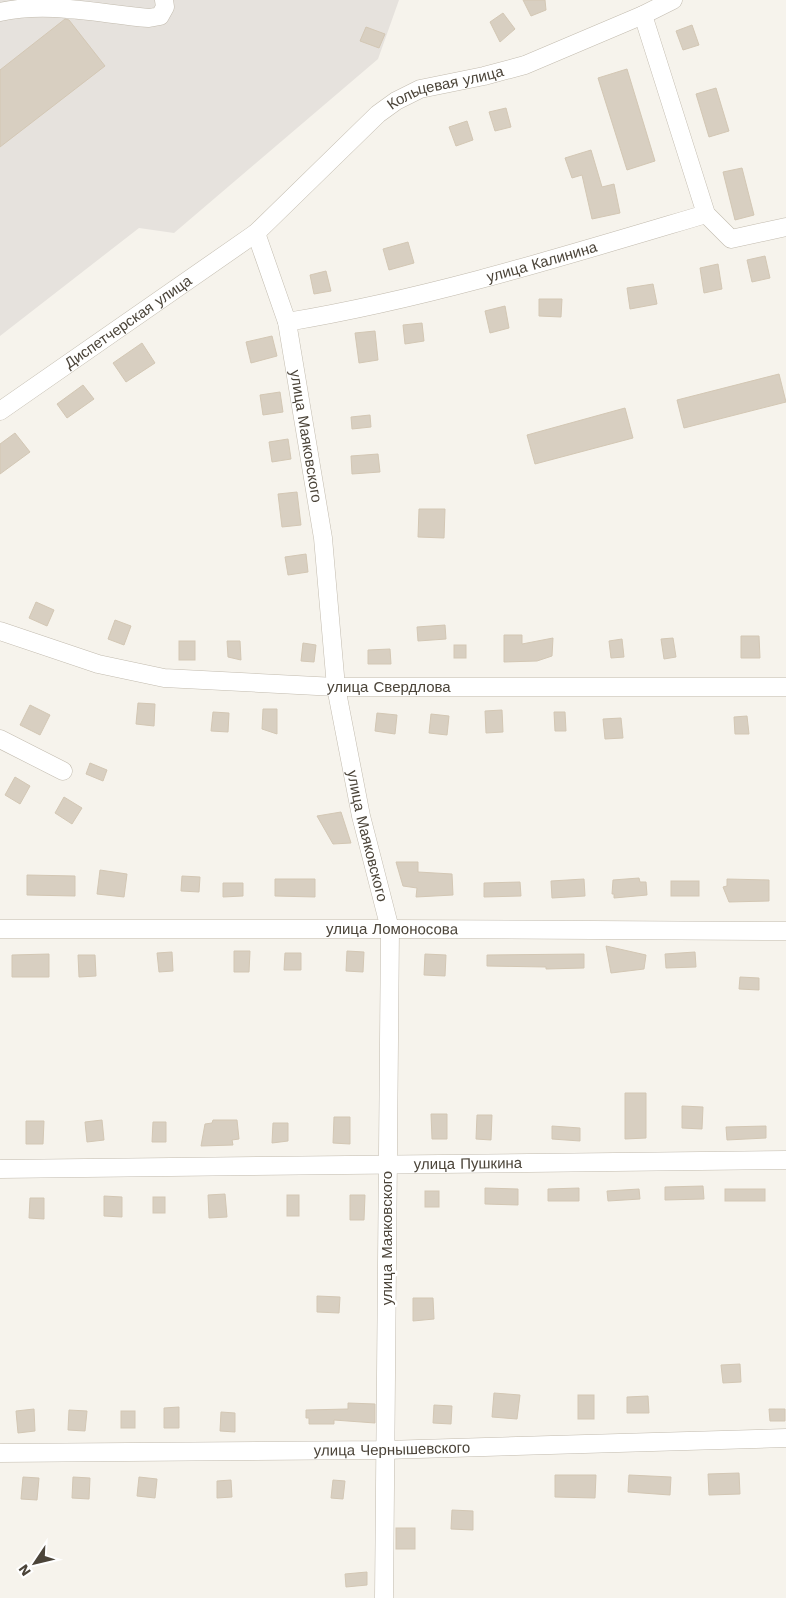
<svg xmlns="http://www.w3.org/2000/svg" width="786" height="1598" font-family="'Work Sans',sans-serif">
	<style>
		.industrial { fill: #e6e2dd }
		.building { fill: #d8cfc1; stroke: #d3c7b4 }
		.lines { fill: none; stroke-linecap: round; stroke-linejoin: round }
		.minor-casing { stroke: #c2bbae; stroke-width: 19 }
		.minor { stroke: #fff; stroke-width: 18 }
		.labels { text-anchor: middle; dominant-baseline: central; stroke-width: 5; stroke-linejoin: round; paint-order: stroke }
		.street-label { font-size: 15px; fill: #4b4439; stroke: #fff }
	</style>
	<rect width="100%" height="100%" fill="#f6f3ec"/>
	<polygon class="industrial" points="0,0 399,0 378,59 174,233 139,228 0,336"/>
	<g class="building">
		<polygon points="523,0 545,0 546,10 531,16"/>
		<polygon points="503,13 515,29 500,42 490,22"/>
		<polygon points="65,19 69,20 105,66 0,147 0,70"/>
		<polygon points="692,25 699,45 683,50 676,31"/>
		<polygon points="366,27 385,34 379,48 360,41"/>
		<polygon points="627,69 655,161 627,170 598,78"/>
		<polygon points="716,88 729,131 709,137 696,94"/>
		<polygon points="506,108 511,127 495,131 489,112"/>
		<polygon points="467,121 473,140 456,146 449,127"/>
		<polygon points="591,150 602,187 614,184 620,213 592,219 582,175 572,178 565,158"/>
		<polygon points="742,168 754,215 735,220 723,172"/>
		<polygon points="408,242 414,263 389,270 383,249"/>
		<polygon points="765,256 770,278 752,282 747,260"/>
		<polygon points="718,264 722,289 704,293 700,268"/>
		<polygon points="326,271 331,291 314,294 310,275"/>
		<polygon points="653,284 657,304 630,309 627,288"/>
		<polygon points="539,299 562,299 561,317 539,316"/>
		<polygon points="505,306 509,328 490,333 485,311"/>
		<polygon points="422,323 424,341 405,344 403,325"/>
		<polygon points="375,331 378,360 359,363 355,333"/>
		<polygon points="272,336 277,356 251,363 246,342"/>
		<polygon points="142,343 155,363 126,382 113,363"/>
		<polygon points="779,374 786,402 684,428 677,400"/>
		<polygon points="83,385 94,399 67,418 57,404"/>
		<polygon points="280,392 283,412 263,415 260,395"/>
		<polygon points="625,408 633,438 535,464 527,435"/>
		<polygon points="370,415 371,427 352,429 351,417"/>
		<polygon points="15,433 30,452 0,474 0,444"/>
		<polygon points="288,439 291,459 272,462 269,442"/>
		<polygon points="378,454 380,472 352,474 351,456"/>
		<polygon points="297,492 301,525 282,527 278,494"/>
		<polygon points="419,509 445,509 444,538 418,537"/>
		<polygon points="306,554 308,572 288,575 285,557"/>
		<polygon points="36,602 54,610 47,626 29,618"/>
		<polygon points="115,620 131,626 124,645 108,639"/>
		<polygon points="445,625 446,639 418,641 417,627"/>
		<polygon points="504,635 522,635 522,644 553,638 552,656 537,661 504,662"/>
		<polygon points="741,636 759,636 760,658 741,658"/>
		<polygon points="673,638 676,657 664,659 661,639"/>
		<polygon points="622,639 624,657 611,658 609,641"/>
		<rect x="179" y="641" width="16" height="19"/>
		<polygon points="227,641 240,641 241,660 228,657"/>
		<polygon points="303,643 316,645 314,662 301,661"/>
		<rect x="454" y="645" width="12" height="13"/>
		<polygon points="390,649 391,664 368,664 368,650"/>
		<polygon points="138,703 155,704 154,726 136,724"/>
		<polygon points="30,705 50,715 40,735 20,725"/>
		<polygon points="263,709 277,709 277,734 262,729"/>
		<polygon points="502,710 503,732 486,733 485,711"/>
		<polygon points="213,712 229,713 228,732 211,731"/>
		<polygon points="554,712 565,712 566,731 555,731"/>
		<polygon points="377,713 397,715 395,734 375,731"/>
		<polygon points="431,714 449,716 447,735 429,733"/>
		<polygon points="747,716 749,734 735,734 734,717"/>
		<polygon points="621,718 623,738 605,739 603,719"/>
		<polygon points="90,763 107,770 103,781 86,774"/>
		<polygon points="15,777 30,786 20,804 5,795"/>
		<polygon points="64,797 82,808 72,824 55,813"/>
		<polygon points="341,812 351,843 333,844 317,816"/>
		<polygon points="396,862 418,862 418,872 452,874 453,895 416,897 417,888 403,886"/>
		<polygon points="100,870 127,874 124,897 97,894"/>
		<polygon points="27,875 75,876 75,896 27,895"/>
		<polygon points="182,876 200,877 199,892 181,891"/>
		<polygon points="639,878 640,882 646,882 647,895 614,898 614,894 612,894 613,880"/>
		<polygon points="275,879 315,879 315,897 275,896"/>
		<polygon points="584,879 585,896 552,898 551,881"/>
		<polygon points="727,879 769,880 769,901 729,902 723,887 727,886"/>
		<rect x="671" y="881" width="28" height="15"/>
		<polygon points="520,882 521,896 484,897 484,883"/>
		<polygon points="223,883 243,883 243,896 223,897"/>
		<polygon points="606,946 646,955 644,969 611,973"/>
		<polygon points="234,951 250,951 249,972 234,972"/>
		<polygon points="347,951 364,952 363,972 346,971"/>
		<polygon points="172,952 173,971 159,972 157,953"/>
		<polygon points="695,952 696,967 666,968 665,954"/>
		<polygon points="285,953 301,953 301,970 284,970"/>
		<polygon points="49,954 49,977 12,977 12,955"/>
		<polygon points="425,954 446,955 445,976 424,975"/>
		<polygon points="584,954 584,968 546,969 546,967 487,966 487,955"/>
		<polygon points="78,955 95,955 96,976 79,977"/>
		<polygon points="740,977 759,978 759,990 739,989"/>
		<polygon points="625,1093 646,1093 646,1138 625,1139"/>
		<polygon points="682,1106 703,1107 702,1129 682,1128"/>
		<polygon points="431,1114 447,1114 447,1139 432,1139"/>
		<polygon points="477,1115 492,1115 491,1140 476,1139"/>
		<polygon points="334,1117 350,1117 350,1144 333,1143"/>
		<polygon points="102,1120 104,1140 87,1142 85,1122"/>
		<polygon points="213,1120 237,1120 239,1139 232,1140 233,1145 201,1146 205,1124 212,1123"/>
		<polygon points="26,1121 44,1121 43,1144 26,1144"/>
		<polygon points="153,1122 166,1122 166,1142 152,1142"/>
		<polygon points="273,1123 288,1123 288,1141 272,1143"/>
		<polygon points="552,1126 580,1128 580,1141 552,1139"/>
		<polygon points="766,1126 766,1138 727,1140 726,1127"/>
		<polygon points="703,1186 704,1199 665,1200 665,1187"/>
		<polygon points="485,1188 518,1189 518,1205 485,1204"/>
		<polygon points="579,1188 579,1201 548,1201 548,1189"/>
		<polygon points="639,1189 640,1199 608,1201 607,1191"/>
		<rect x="725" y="1189" width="40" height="12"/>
		<rect x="425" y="1191" width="14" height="16"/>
		<polygon points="225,1194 227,1217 209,1218 208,1195"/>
		<rect x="287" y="1195" width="12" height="21"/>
		<polygon points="350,1195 365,1195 364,1220 350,1220"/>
		<polygon points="104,1196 122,1197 122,1217 104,1216"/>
		<rect x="153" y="1197" width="12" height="16"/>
		<polygon points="30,1198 44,1198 44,1219 29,1218"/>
		<polygon points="317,1296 340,1297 339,1313 317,1312"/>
		<polygon points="413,1298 433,1298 434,1319 413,1321"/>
		<polygon points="740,1364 741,1382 723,1383 721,1365"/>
		<polygon points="494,1393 520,1395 517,1419 492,1417"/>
		<rect x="578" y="1395" width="16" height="24"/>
		<polygon points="648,1396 649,1413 627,1413 627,1397"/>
		<polygon points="348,1403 375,1404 375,1423 334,1420 334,1424 309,1424 309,1418 306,1418 306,1410 348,1409"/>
		<polygon points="434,1405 452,1406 451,1424 433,1423"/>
		<polygon points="179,1407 179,1428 164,1428 164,1408"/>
		<polygon points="34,1409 35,1431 18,1433 16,1411"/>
		<polygon points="769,1409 785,1409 785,1421 770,1421"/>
		<polygon points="69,1410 87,1411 85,1431 68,1430"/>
		<rect x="121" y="1411" width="14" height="17"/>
		<polygon points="221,1412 235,1413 235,1432 220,1431"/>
		<polygon points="739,1473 740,1494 709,1495 708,1474"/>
		<polygon points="555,1475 596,1475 595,1498 555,1497"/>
		<polygon points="629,1475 671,1477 670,1495 628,1492"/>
		<polygon points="23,1477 39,1478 37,1500 21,1499"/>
		<polygon points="73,1477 90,1478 89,1499 72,1498"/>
		<polygon points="139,1477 157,1479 155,1498 137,1496"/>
		<polygon points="231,1480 232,1497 217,1498 217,1481"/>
		<polygon points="333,1480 345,1481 343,1499 331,1498"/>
		<polygon points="452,1510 473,1511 473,1530 451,1529"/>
		<rect x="396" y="1528" width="19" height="21"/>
		<polygon points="367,1572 367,1585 346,1587 345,1574"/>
	</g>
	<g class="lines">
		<g class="minor-casing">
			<g id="minor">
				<path d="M0,12C49,1 100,14 149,18L160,16L165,7L164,0"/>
				<polyline points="643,15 706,214 731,239 786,227"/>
				<path id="s1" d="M256,233L287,322L323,538L336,687L361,816L390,929L384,1598"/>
				<path id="s2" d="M287,322C430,298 568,255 706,214"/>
				<path id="s3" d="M0,411L256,233L378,114L396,101L420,89L484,76L525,65L643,15L673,0"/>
				<path id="s4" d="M0,631L98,664L164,678L336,687H786"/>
				<polyline points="0,739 63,771"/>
				<path id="s5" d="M0,929H390L786,931"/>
				<path id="s6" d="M0,1169L786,1160"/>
				<path id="s7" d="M0,1453L385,1450L786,1438"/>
			</g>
		</g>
		<use href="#minor" class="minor"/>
	</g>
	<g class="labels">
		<g class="street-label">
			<text stroke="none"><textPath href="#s3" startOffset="556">Кольцевая улица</textPath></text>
			<text stroke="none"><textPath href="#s2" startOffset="262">улица Калинина</textPath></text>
			<text stroke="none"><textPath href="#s3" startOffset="156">Диспетчерская улица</textPath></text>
			<text stroke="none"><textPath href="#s1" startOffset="210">улица Маяковского</textPath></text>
			<text stroke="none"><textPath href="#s4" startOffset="396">улица Свердлова</textPath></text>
			<text stroke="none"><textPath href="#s1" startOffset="615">улица Маяковского</textPath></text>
			<text stroke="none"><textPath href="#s5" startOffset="392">улица Ломоносова</textPath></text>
			<text stroke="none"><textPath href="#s6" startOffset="468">улица Пушкина</textPath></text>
			<text transform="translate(387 1238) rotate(-90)">улица Маяковского</text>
			<text stroke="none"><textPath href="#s7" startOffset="392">улица Чернышевского</textPath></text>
		</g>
	</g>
	<g transform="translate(35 1563) rotate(235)" stroke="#ffffff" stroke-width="4" paint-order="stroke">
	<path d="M0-4L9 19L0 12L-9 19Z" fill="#4b4439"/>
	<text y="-8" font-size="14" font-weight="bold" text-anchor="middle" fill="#4b4439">N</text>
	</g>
</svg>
